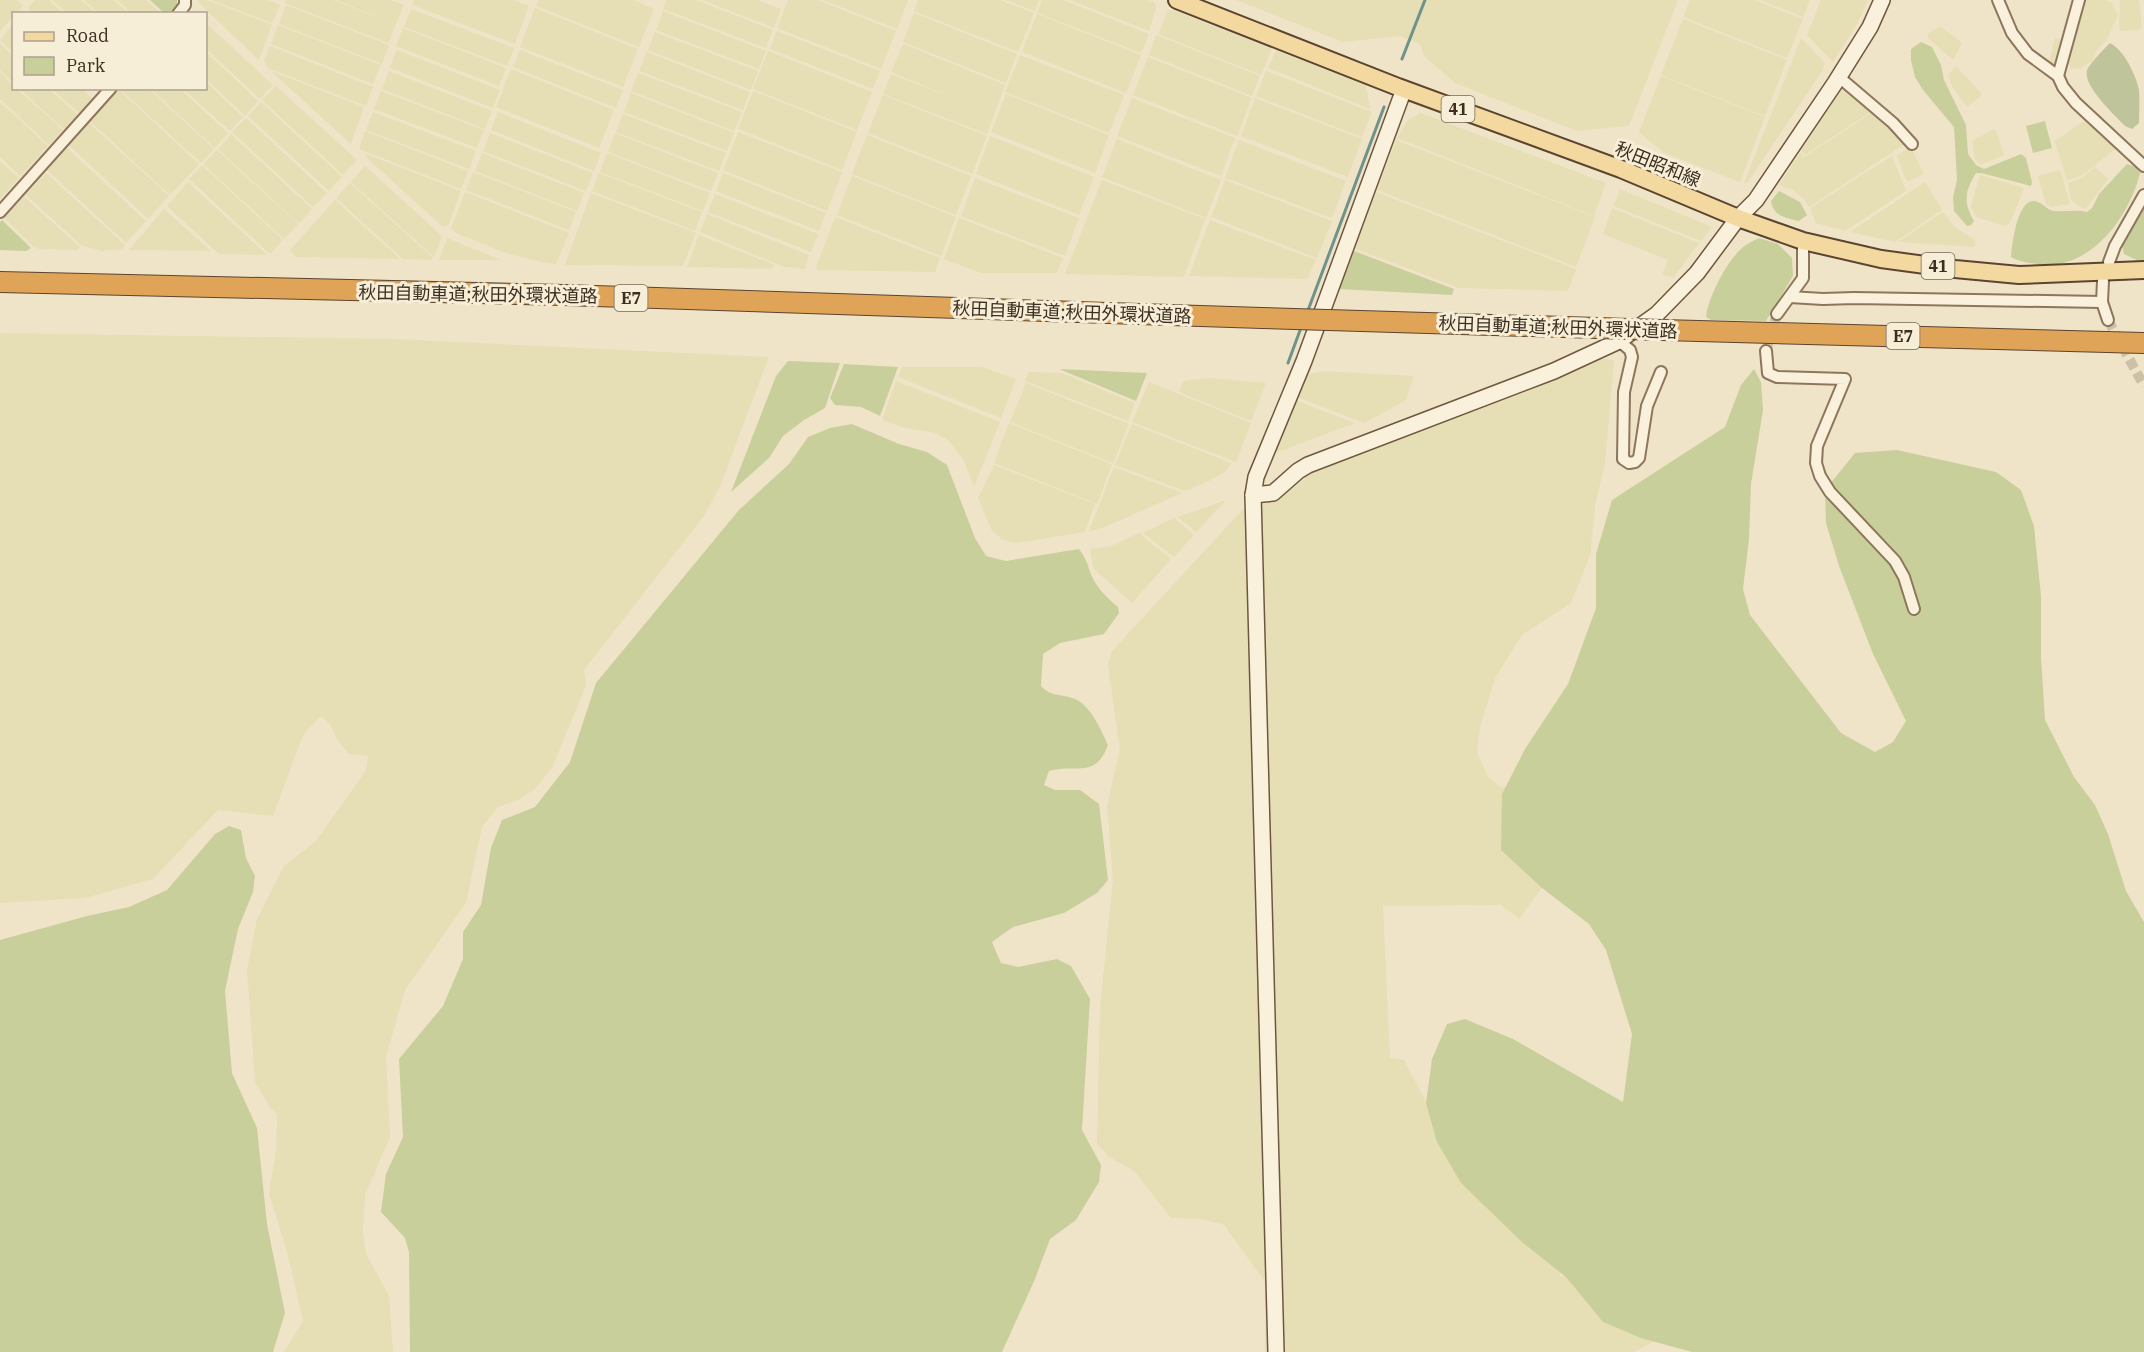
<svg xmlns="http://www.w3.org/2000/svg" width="2144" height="1352" font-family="'IBM Plex Serif','Noto Sans JP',serif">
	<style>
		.farmland { fill: #e6deb5 }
		.green { fill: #c9cf9b }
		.cemetery { fill: #bfc49a }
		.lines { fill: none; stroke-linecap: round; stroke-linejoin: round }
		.stream { stroke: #6f938a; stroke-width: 3 }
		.street-tunnel { stroke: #ccc0a6; stroke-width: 10; stroke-dasharray: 10 5; stroke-linecap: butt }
		.street-casing { stroke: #8d765c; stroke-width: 14 }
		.secondary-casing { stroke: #6f573f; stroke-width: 18 }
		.primary-casing { stroke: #5b4430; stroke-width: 20 }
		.highway-casing { stroke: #5b4430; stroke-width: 22 }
		.street { stroke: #faf1dc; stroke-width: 10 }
		.secondary { stroke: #faf1dc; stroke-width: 15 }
		.primary { stroke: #f3d9a0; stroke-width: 16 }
		.highway { stroke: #e0a458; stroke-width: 20 }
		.highway-bridge-casing { stroke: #5b4430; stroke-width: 22; stroke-linecap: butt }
		.highway-bridge { stroke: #e0a458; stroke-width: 20 }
		.labels { text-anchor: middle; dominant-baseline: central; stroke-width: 6; stroke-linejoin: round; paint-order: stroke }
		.shield { fill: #f7eed8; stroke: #756857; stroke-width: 1.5 }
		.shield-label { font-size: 16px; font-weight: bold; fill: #3d2e20 }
		.street-label { font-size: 18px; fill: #3d2e20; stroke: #f7eed8 }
	</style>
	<rect width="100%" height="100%" fill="#f0e4c8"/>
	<g class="farmland">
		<polygon points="0,0 17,0 23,6 16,13 14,14 13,17 0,31"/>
		<polygon points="35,0 49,0 63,13 34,13 28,8"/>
		<polygon points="52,0 81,0 96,13 67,13"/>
		<polygon points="84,0 114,0 128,13 99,13"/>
		<polygon points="117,0 146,0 161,13 131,13"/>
		<polygon points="198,0 207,0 272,25 259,60 203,7"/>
		<polygon points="211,0 268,0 280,5 272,23"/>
		<polygon points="287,0 333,0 394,24 336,0 391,0 404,5 388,43 285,3"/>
		<polygon points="414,0 513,0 529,6 515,44 412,5"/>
		<polygon points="538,0 633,0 654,9 639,47 536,6"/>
		<polygon points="666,0 696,0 773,30 766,48 663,9"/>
		<polygon points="702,0 757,0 781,9 774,28"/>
		<polygon points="788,0 818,0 896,31 881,69 777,28"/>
		<polygon points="823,0 908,0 897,29"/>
		<polygon points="918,0 1000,0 1034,13 1018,52 914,11"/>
		<polygon points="1005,0 1039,0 1035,11"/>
		<polygon points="1042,0 1063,0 1149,34 1141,53 1037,13"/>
		<polygon points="1070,0 1148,0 1154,2 1156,7 1149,31"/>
		<polygon points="1236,0 1678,0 1629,126 1577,131 1455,83 1424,56 1420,44 1399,36 1343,42"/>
		<polygon points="1690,0 1754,0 1803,19 1787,58 1683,17"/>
		<polygon points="1760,0 1810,0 1803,17"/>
		<polygon points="1821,0 1868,0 1856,26 1833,62 1807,35"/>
		<polygon points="2083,0 2106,0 2112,3 2118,15 2106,41 2098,48 2092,61 2079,69 2071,68 2068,63"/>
		<polygon points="2120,0 2139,0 2142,26 2139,30 2120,31 2119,25"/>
		<polygon points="286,5 389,45 382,64 279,24"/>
		<polygon points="535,8 638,49 623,87 520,47"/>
		<polygon points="411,9 514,48 507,66 404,27"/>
		<polygon points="1173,10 1272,49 1261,75 1158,34 1168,11"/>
		<polygon points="663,11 766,51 759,69 656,30"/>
		<polygon points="914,13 1017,54 1006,83 903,42"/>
		<polygon points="1037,14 1141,55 1126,93 1022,52"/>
		<polygon points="1683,19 1787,60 1765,116 1661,75"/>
		<polygon points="206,23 273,85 260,99 206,49"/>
		<polygon points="12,25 14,26 13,53 0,40"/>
		<polygon points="278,25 381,65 373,84 271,44"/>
		<polygon points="1940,26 1962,43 1954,59 1952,59 1928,38 1928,34"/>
		<polygon points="403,28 506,68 499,86 396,46"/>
		<polygon points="777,31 880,71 873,89 770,49"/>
		<polygon points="655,32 758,71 751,90 648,50"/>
		<polygon points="1156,35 1260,76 1252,96 1149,55"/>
		<polygon points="1801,38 1825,63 1821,73 1747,183 1744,183"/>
		<polygon points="2055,38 2065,40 2059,65 2049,62"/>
		<polygon points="0,43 13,56 13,83 0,70"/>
		<polygon points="903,44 1005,85 987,134 883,94 891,74 956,99 891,72"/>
		<polygon points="270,46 373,87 366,106 268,68 264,61"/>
		<polygon points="1277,48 1366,84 1370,109 1268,68"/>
		<polygon points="397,50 500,90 493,108 390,68"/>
		<polygon points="520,50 623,90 616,108 513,67"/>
		<polygon points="768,51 872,92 857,130 753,89"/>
		<polygon points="206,52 258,101 245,116 206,79"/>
		<polygon points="647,52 750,92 743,110 639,71"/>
		<polygon points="1020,55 1124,95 1109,133 1005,92"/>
		<polygon points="1148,57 1252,98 1237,136 1133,95"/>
		<polygon points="1956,66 1981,93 1981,96 1967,107 1952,86 1948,75"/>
		<polygon points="511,69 614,110 599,148 496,107"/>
		<polygon points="271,71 364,107 351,144"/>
		<polygon points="389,71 492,111 485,129 382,89"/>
		<polygon points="1266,71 1372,112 1362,137 1256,96"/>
		<polygon points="0,72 13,85 14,88 17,89 63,130 49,145 0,99"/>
		<polygon points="638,73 742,112 734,131 631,91"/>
		<polygon points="1661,76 1765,117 1740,182 1664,153 1639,132"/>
		<polygon points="206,82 243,117 230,131 183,89 206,88"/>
		<polygon points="276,86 357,160 343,175 262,100"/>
		<polygon points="1845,87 1872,111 1805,155 1801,151 1841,88"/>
		<polygon points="20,89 49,89 78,115 65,130"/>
		<polygon points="52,89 81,89 93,99 80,114"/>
		<polygon points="120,89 149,89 214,149 201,163"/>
		<polygon points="151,89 180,89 228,133 215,148"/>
		<polygon points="119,90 199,164 170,195 90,121"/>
		<polygon points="381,91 484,130 477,148 374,109"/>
		<polygon points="753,91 857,132 842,170 738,129"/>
		<polygon points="631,93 734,133 727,151 624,112"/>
		<polygon points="1006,94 1109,135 1095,173 991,132"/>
		<polygon points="883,95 987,136 972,174 868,133"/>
		<polygon points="1132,98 1235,138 1221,176 1117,136"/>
		<polygon points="1255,98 1362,139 1348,177 1241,136"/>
		<polygon points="0,102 48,146 20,176 0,157"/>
		<polygon points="261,102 342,177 329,191 248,116"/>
		<polygon points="373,112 476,151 469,169 366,130"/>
		<polygon points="498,112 601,153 594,171 491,130"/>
		<polygon points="1873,112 1908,142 1809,207 1803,198 1792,190 1779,185 1800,153 1804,157"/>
		<polygon points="1421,113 1606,183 1594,216 1397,138 1408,120"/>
		<polygon points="623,114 726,153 719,171 616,132"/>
		<polygon points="246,118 327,193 313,207 232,132"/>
		<polygon points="2088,118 2118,147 2081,176 2067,180 2055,141"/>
		<polygon points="89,123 169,196 148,219 69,145"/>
		<polygon points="1994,129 1996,131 2004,155 1981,165 1975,160 1972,141"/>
		<polygon points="365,131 468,171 461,189 359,149"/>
		<polygon points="738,132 842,172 827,211 723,170"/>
		<polygon points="490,133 593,173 586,191 483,151"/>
		<polygon points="615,133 718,173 711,191 608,152"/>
		<polygon points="231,134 312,209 299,224 218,149"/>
		<polygon points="867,135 971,176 956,215 852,174"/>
		<polygon points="990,136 1094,177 1079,215 976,174"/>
		<polygon points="1117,139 1221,180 1206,218 1102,177"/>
		<polygon points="1239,140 1346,181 1332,218 1225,178"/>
		<polygon points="1396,140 1595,217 1576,267 1377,190"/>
		<polygon points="1909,147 1911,147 1924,174 1909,181 1906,180 1897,156"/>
		<polygon points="67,148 146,221 126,243 47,170"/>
		<polygon points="217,150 298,224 284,239 203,164"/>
		<polygon points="364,153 461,191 449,224 443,227 368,159"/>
		<polygon points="482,153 584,193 577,211 475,171"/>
		<polygon points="607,153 710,193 703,211 600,172"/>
		<polygon points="1892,156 1906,191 1845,231 1816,223 1810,208"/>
		<polygon points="0,161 19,178 0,199"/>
		<polygon points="202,165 283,240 270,254 189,179"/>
		<polygon points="365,166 442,236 434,257 351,182"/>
		<polygon points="2095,167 2108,179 2087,207 2084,209 2071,200 2068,183 2082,178"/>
		<polygon points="2060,170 2070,204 2052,207 2046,204 2038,176"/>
		<polygon points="473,172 576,212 569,230 466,190"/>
		<polygon points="46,173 125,245 122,249 101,251 81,245 26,195"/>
		<polygon points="599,173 702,212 695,231 592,191"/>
		<polygon points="723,173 826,213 819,231 716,191"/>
		<polygon points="1980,175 2024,188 2010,223 2004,226 1976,217 1971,206"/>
		<polygon points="852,176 956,217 941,256 837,215"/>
		<polygon points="975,178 1079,218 1065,256 961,216"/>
		<polygon points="1102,180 1205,219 1184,277 1065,274"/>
		<polygon points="1225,180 1332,221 1317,258 1211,217"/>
		<polygon points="188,182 267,255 219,254 167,206"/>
		<polygon points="1925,182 1942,210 1895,242 1850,232"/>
		<polygon points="350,183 433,258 431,260 403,259 336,198"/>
		<polygon points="1620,189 1712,227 1701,241 1614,206"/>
		<polygon points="465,192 569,233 556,264 541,262 503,252 456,233 451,228"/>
		<polygon points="1376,192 1576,269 1568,291 1459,288 1354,248"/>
		<polygon points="591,193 696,233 683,266 565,265"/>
		<polygon points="715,194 818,234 811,252 708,212"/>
		<polygon points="24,197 80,247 77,250 39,249 33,246 4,218"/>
		<polygon points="335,200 400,259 296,257 290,250"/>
		<polygon points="1612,208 1699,243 1673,278 1662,274 1668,260 1603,234"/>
		<polygon points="164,209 211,251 129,250"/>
		<polygon points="1943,212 1954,226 1976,241 1974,247 1898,242"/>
		<polygon points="707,214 809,255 805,269 784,267 700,232"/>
		<polygon points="835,217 940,258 935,272 817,270 816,267"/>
		<polygon points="959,218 1063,258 1057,273 981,273 944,259"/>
		<polygon points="1210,220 1316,260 1307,279 1189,276"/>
		<polygon points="699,235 775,265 771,269 687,267"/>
		<polygon points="447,238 501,260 439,260"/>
		<polygon points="0,333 396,339 769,357 720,486 704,516 584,670 586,685 552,768 535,789 520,799 498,807 482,827 466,903 405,990 386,1057 390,1137 365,1195 363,1234 366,1254 389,1295 393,1352 284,1352 303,1321 288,1255 269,1193 276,1150 277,1114 271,1109 255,1082 247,970 257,919 284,866 316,841 366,770 368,756 349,754 338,741 330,724 321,716 303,735 273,816 218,810 153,879 85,898 0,903"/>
		<polygon points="1589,357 1614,360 1605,463 1596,501 1590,556 1571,603 1522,635 1495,678 1480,727 1477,753 1488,777 1501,787 1531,795 1551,875 1519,919 1501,905 1383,906 1390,1058 1404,1060 1440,1129 1557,1193 1560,1276 1587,1279 1673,1332 1633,1352 1265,1352 1265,1282 1224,1225 1202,1219 1171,1218 1134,1171 1108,1156 1097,1144 1100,1007 1113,880 1107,806 1120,750 1108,665 1112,651 1243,509 1278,500 1318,468"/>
		<polygon points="902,367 982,367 1016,379 1001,418 898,377"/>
		<polygon points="1324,371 1414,376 1405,401 1364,423 1297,397 1305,375"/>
		<polygon points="1029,372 1062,373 1135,403 1128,421 1025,381"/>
		<polygon points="1209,378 1266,383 1251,421 1179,392 1183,381"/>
		<polygon points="896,381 1000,422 974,486 963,459 949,441 936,433 905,428 882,420"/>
		<polygon points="1149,382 1251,423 1236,462 1132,422"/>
		<polygon points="1026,383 1129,424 1113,463 1010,422"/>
		<polygon points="1297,401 1355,423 1275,453"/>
		<polygon points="1009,423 1112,464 1097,504 994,463"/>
		<polygon points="1132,424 1231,463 1225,472 1209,481 1185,491 1115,465"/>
		<polygon points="994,465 1095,504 1085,532 1016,543 1003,540 992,531 978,498"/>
		<polygon points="1114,467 1182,493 1100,529 1089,531"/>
		<polygon points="1226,500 1196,532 1178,517"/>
		<polygon points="1174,518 1194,535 1174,557 1143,533"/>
		<polygon points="1139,533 1171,559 1132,603 1093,568 1090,549 1111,546"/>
	</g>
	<g class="green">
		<polygon points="150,0 177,0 177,6 170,13 164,13"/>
		<path d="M1921,42L1932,47L1941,65L1944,80L1966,125L1968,154L1976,165L1984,169L2021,154L2026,158L2032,182L2031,186L1981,173H1976C1965,191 1963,202 1974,221L1971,225L1967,226L1954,211L1953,197L1957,180L1954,127L1923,90L1915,77L1911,60V49Z"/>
		<polygon points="2045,121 2052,148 2033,153 2026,126"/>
		<path d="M2127,164L2136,167L2140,173C2129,218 2089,272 2038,264C2028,263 2020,262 2011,257C2012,245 2017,200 2034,201C2042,202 2047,210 2054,211C2065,212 2076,209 2087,212L2092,208L2099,194Z"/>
		<path d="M1779,191L1800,202L1807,215L1799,221C1786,218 1773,216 1771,201Z"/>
		<polygon points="2144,209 2144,260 2139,261 2124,254 2122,246"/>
		<polygon points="2,220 31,248 26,251 0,250 0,222"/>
		<path d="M1759,238L1778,244L1792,258L1793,276L1766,321L1711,320L1706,317C1708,297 1729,256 1746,245C1750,242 1755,240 1759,238Z"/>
		<polygon points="1354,251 1454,289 1452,295 1339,289"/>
		<polygon points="788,361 840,363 825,408 804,420 783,436 769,458 731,492 776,376"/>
		<polygon points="844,364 898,367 880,416 861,407 835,405 830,398"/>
		<polygon points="1059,369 1147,373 1136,401"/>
		<polygon points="1754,369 1761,382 1763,410 1751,484 1749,539 1743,589 1750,615 1841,733 1875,752 1893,742 1906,721 1873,654 1839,566 1826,523 1825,490 1855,453 1897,450 1996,472 2021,490 2034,526 2041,596 2041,657 2045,720 2074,777 2095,805 2108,834 2126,891 2144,922 2144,1352 1692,1352 1641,1338 1603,1322 1566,1277 1523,1243 1461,1183 1437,1142 1426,1103 1432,1059 1447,1024 1465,1019 1513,1039 1623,1102 1632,1034 1606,950 1589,924 1542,888 1501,850 1502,794 1525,749 1568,684 1596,608 1596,554 1612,500 1725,427 1741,385"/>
		<path d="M852,424L899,444L927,452L947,465L975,538L986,556L1006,561L1079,549C1085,557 1087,562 1090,572C1095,586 1106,597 1118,607L1119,613L1104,634L1060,643L1043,654L1041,686C1052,698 1061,693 1075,699C1091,706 1101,730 1108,745C1095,780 1075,763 1049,771L1044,785L1055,790H1080L1099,804L1108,880L1097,893L1064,913L1013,927L992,942L1001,963L1018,967L1057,959L1071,966L1090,999L1082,1130L1101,1165L1099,1182L1076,1220L1050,1239L1035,1279L1002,1352H410L409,1252L405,1238L381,1212L386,1174L403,1137L399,1059L443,1006L463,959V932L481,905L491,848L502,820L535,807L570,762L596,683L739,510L789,464L808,437L830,428Z"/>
		<polygon points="229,826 241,830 246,858 255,876 253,892 238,929 225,991 232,1073 257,1128 267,1224 285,1313 273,1352 0,1352 0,940 87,916 129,907 167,890 215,834"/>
	</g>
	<path class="cemetery" d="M2110,43C2124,50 2136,75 2139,90C2140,101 2139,113 2139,123L2132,129L2125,126C2115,115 2079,83 2088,68C2093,60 2103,50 2110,43Z"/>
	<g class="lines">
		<g class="stream">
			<polyline points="1402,59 1425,0"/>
			<polyline points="1307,313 1384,107"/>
			<polyline points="1288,363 1302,325"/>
		</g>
		<g class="street-tunnel">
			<polyline points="2108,320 2144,386"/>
			<polyline points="1766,351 1777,314"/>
		</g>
		<g class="street-casing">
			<g id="street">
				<polyline points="1998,0 2012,33 2028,54 2058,76 2063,87 2076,103 2144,166"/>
				<polyline points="178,14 185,5 185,0"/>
				<polyline points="2058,76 2079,0"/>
				<polyline points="1839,77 1893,123 1912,144"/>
				<polyline points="0,212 111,88"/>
				<polyline points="2109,262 2115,246 2144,195"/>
				<polyline points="2103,281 2102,302 2108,320"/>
				<polyline points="1790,297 1823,299 1854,298 2102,302"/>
				<polyline points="1777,314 1803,278 1803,241"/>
				<polyline points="1619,341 1630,350 1632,357 1624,392 1623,459 1629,463 1635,462 1639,458 1647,406 1661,372"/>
				<polyline points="1766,351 1768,373 1777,377 1845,379 1817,446 1816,463 1820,476 1830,492 1895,561 1904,577 1914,609"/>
			</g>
		</g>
		<g class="secondary-casing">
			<g id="secondary">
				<polyline points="1253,495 1273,493 1298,471 1308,465 1554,371 1619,341 1657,314 1697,273 1738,218 1756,200 1835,83 1870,27 1882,0"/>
				<polyline points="1276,1352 1253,495 1256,477 1304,361 1404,89"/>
			</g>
		</g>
		<g class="primary-casing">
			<polyline id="primary" points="1177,0 1398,87 1621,169 1738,218 1803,241 1881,259 1955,269 2019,275 2144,270"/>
		</g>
		<g class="highway-casing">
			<g id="highway">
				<polyline points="0,282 564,295 1262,318"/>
				<polyline points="1662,330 2144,343"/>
			</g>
		</g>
		<use href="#street" class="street"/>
		<use href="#secondary" class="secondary"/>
		<use href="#primary" class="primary"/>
		<use href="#highway" class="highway"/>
		<g class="highway-bridge-casing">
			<polyline id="highway-bridge" points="1262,318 1662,330"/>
		</g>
		<use href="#highway-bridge" class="highway-bridge"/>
	</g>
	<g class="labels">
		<g class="shield">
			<rect x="1441.5" y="96" width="33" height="26" rx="4.5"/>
			<rect x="1921.5" y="253" width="33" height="26" rx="4.5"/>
			<rect x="614.5" y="285" width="33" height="26" rx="4.5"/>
			<rect x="1886.5" y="323" width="33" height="26" rx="4.5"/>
		</g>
		<g class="shield-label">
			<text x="1458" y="109">41</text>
			<text x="1938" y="266">41</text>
			<text x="631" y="298">E7</text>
			<text x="1903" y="336">E7</text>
		</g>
		<g class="street-label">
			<text transform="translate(1658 164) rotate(22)">秋田昭和線</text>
			<text transform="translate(478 294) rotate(1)">秋田自動車道;秋田外環状道路</text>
			<text transform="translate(1072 312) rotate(2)">秋田自動車道;秋田外環状道路</text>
			<text transform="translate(1558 327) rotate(2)">秋田自動車道;秋田外環状道路</text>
		</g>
	</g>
	<rect x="12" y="12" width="195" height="78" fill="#f7eed8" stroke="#ada18e" stroke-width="1.5"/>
	<rect x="24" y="32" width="30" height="9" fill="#f3d9a0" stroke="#ada18e" stroke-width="1.5"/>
	<text x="66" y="42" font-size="18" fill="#3d2e20">Road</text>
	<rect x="24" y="57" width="30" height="18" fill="#c9cf9b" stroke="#ada18e" stroke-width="1.5"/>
	<text x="66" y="72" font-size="18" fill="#3d2e20">Park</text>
</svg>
